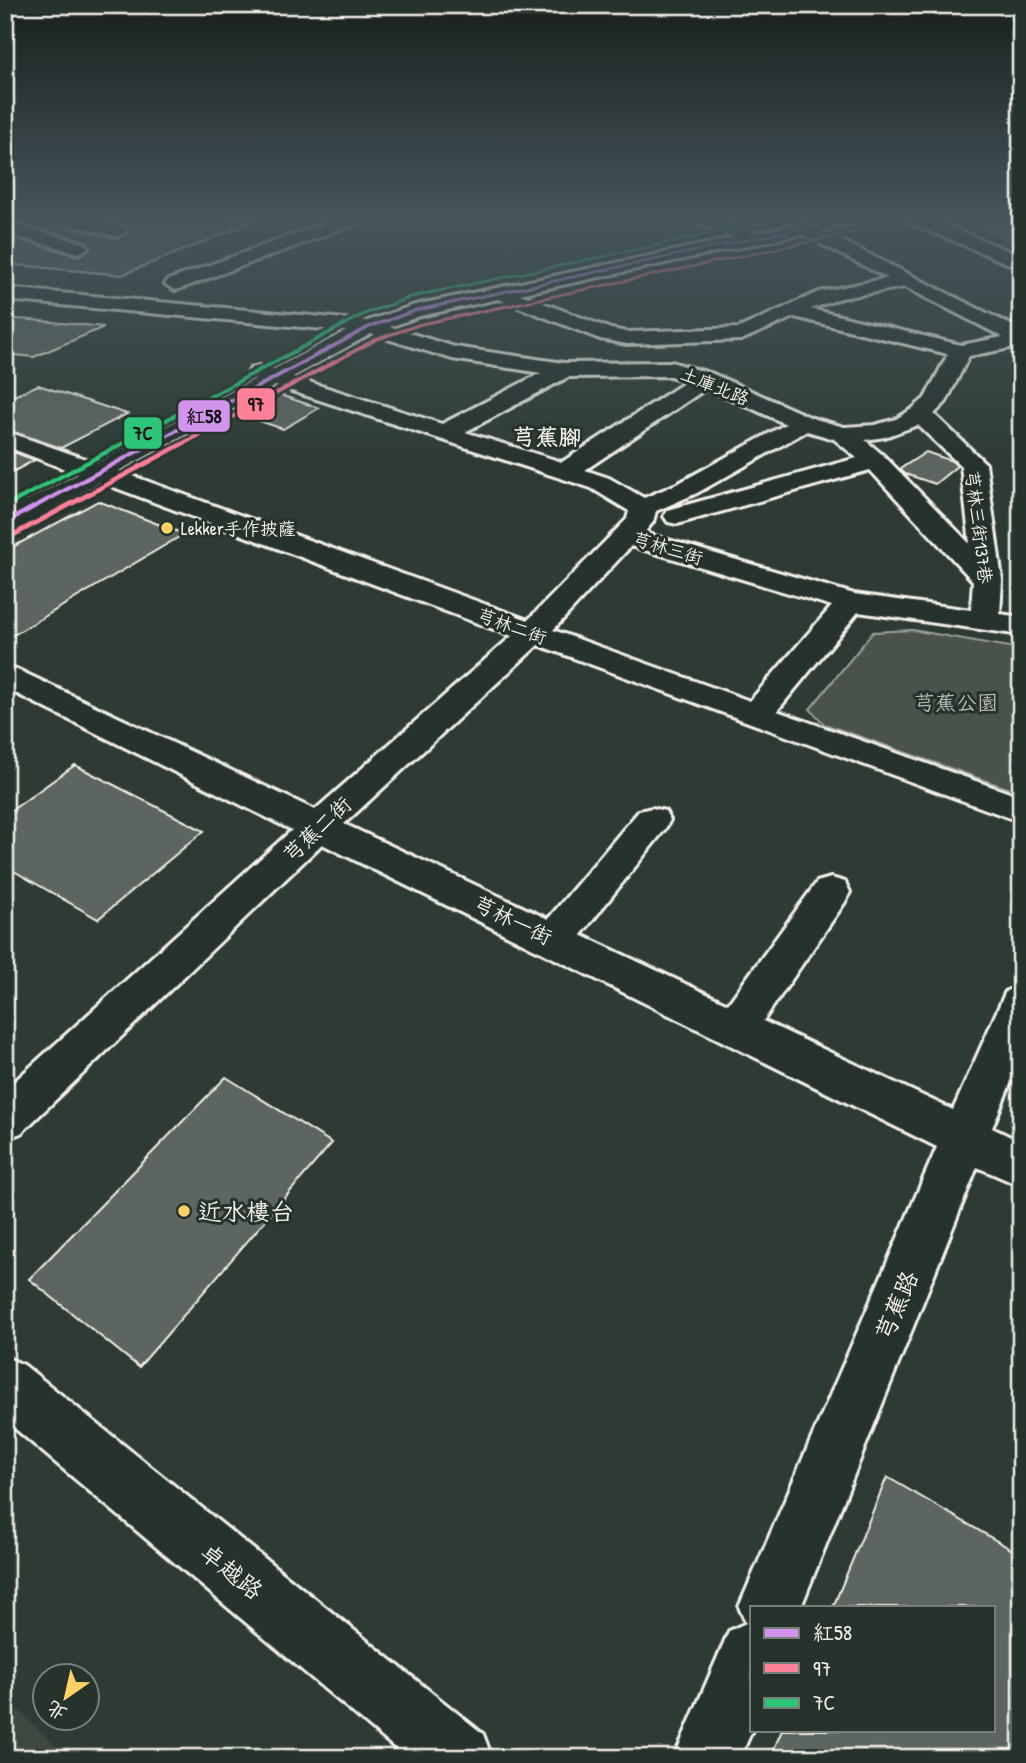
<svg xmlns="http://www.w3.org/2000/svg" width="1026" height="1763" font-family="'Patrick Hand','LXGW WenKai TC',sans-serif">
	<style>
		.built { fill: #3c4841 }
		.green { fill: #48524c; stroke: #9ea29a; stroke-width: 2 }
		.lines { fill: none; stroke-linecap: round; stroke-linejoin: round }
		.river { fill: #6f7770; fill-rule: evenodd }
		.building { fill: #5c655e; stroke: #f4f1e8; stroke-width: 2 }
		.minor-casing { stroke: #f4f1e8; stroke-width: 6 }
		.minor { fill: #26332d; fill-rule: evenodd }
		.bus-1-casing { stroke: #26332d; stroke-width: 6 }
		.bus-2-casing { stroke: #26332d; stroke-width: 6 }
		.bus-3-casing { stroke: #26332d; stroke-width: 6 }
		.bus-1 { fill: #d193ec; fill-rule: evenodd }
		.bus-2 { fill: #ff8098; fill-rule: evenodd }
		.bus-3 { fill: #2dc577; fill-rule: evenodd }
		.poi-dot { fill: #ffd166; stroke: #26332d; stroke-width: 2.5 }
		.labels { text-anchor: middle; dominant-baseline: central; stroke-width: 6; stroke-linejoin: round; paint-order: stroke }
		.far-street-label { font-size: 18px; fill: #f4f1e8; stroke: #26332d }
		.far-poi-label { font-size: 18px; fill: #f4f1e8; stroke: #26332d; text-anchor: start }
		.park-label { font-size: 21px; fill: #b8b9b1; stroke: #26332d }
		.street-label { font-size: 21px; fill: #f4f1e8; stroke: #26332d }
		.far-district-label { font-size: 23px; font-weight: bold; fill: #f4f1e8; stroke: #26332d }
		.near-poi-label { font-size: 24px; fill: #f4f1e8; stroke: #26332d; text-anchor: start }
		.near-street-label { font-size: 24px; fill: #f4f1e8; stroke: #26332d }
		.line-badge { stroke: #26332d; stroke-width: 2.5 }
		.pale-badge-label { font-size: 19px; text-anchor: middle; font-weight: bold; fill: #111 }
	</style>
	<rect width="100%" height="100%" fill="#2e3b34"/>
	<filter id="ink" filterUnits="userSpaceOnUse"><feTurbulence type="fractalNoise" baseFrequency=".0143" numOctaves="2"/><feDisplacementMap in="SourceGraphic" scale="14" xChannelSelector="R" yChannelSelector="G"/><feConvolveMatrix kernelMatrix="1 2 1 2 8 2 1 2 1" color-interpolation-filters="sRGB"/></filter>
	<g filter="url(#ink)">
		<path class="built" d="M 5,1697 L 68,1758 L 5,1758 Z"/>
		<path class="green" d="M 912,630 L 1021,649 L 1021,793 L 824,724 L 810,709 L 873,632 Z"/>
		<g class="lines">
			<path class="river" d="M 965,219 L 1003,219 L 1021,226 L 1021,245 L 969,225 Z"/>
		</g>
		<path class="building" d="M 5,219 L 57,219 L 62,226 L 117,239 L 130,232 L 126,225 L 99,219 L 258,220 L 122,275 L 5,264 L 5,236 L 78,256 L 91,249 L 86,241 Z
			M 5,318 L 31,320 L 104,327 L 34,357 L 5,354 Z
			M 38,385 L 127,414 L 61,448 L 5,429 L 5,400 Z
			M 280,395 L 319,408 L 283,429 L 242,415 Z
			M 5,449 L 35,460 L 5,476 Z
			M 926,452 L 952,461 L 957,466 L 935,484 L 905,474 L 900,469 Z
			M 98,501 L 184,534 L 5,640 L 5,551 Z
			M 75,765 L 204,831 L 98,919 L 5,866 L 5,815 Z
			M 226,1077 L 332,1143 L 139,1367 L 29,1279 Z
			M 887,1477 L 1021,1555 L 1021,1758 L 770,1758 L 782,1730 L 993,1730 L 993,1607 L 833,1607 Z"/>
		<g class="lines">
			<g class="minor-casing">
				<path id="minor" d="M 60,219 L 89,219 L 124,227 L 127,231 L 118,236 L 63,223 Z
					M 337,219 L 361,219 L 358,223 L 182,288 L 175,290 L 165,284 L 168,280 Z
					M 693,219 L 716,219 L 756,233 L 824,219 L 855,219 L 853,223 L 820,230 L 1021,330 L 1021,346 L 969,356 L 946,402 L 934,414 L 986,464 L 1002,580 L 1000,614 L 1021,617 L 1021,635 L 858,612 L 777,711 L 1021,797 L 1021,822 L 538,645 L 344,824 L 548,919 L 639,811 L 652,808 L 665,811 L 670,820 L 665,829 L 581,935 L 728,1004 L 817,882 L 831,878 L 845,882 L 850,892 L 845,902 L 763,1021 L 953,1110 L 1006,991 L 1021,986 L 1021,1057 L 992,1128 L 1021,1142 L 1021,1186 L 977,1167 L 801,1607 L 751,1607 L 752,1730 L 740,1758 L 674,1758 L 729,1631 L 746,1623 L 739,1607 L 937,1147 L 322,844 L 21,1133 L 5,1139 L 5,1090 L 292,830 L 5,688 L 5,666 L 16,669 L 315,810 L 512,636 L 100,482 L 15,529 L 5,531 L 5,512 L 78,474 L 5,446 L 5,431 L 97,463 L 255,379 L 248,373 L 251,368 L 259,366 L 272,370 L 346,331 L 5,300 L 5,288 L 367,321 L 415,305 L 735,238 L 695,223 ZM 801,234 L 888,278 L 819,292 L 739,328 L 627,332 L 611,329 L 520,294 ZM 905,287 L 1003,337 L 961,345 L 811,309 L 841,298 ZM 498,299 L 600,339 L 627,344 L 741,340 L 794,317 L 948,354 L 925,398 L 912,409 L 896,419 L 875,425 L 844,427 L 812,418 L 713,374 L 671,362 L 564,363 L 455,347 L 390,327 L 420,316 ZM 371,334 L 452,359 L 541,373 L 442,424 L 293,377 ZM 670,376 L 687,381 L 562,462 L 465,432 L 568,377 ZM 276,386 L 591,488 L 629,511 L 627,519 L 528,620 L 119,471 ZM 707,388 L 786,424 L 679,483 L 644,498 L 609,478 L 585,470 ZM 918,425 L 961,466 L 970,544 L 884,456 L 865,440 L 885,437 ZM 807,431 L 834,439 L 857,458 L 668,510 L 664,516 L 668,522 L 677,524 L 870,470 L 973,581 L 971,610 L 854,594 L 644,533 L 653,522 L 656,511 L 697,493 ZM 631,546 L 832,606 L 750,701 L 553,630 Z
					M 908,219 L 931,219 L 1021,256 L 1021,269 L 911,223 Z
					M 5,222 L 85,244 L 88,248 L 79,253 L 5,233 Z
					M 5,1357 L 24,1365 L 483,1734 L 492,1758 L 407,1758 L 5,1420 Z"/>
			</g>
			<use href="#minor" class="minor"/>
			<g class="bus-1-casing">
				<path id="bus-1" d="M 842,219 L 849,219 L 416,312 L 371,328 L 5,525 L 5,520 L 367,326 L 415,309 Z"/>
			</g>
			<g class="bus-2-casing">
				<path id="bus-2" d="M 850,232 L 852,234 L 420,326 L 377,341 L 15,537 L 8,535 L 373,339 L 419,323 Z"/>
			</g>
			<g class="bus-3-casing">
				<path id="bus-3" d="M 777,219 L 784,219 L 413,298 L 366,315 L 5,509 L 5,504 L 362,313 L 412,295 Z"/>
			</g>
			<use href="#bus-1" class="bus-1"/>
			<use href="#bus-2" class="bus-2"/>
			<use href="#bus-3" class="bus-3"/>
		</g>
	</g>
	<linearGradient id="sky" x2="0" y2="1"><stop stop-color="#19201d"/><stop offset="0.47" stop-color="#46555c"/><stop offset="1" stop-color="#46555c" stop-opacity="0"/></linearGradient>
	<rect width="1026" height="465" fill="url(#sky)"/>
	<g class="poi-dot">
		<circle cx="167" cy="528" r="7"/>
		<circle cx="184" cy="1211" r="7"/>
	</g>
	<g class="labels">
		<g class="far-street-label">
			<text transform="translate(715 386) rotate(22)">土庫北路</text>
			<text transform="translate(979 527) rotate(83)">芎林三街137巷</text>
			<text transform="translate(668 548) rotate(17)">芎林三街</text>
			<text transform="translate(512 626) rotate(20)">芎林二街</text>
		</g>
		<g class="far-poi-label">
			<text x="181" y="528">Lekker手作披薩</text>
		</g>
		<g class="park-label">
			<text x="956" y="702">芎蕉公園</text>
		</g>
		<g class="street-label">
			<text transform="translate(317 829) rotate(-43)">芎蕉二街</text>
			<text transform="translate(513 920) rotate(26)">芎林一街</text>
		</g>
		<g class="far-district-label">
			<text x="547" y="436">芎蕉腳</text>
		</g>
		<g class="near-poi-label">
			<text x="198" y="1211">近水樓台</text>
		</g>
		<g class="near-street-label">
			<text transform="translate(896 1305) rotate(-67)">芎蕉路</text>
			<text transform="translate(232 1571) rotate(39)">卓越路</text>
		</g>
	</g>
	<g class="line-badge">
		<rect x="236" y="387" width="40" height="34" rx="7" fill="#ff8098"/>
		<rect x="177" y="399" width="54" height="34" rx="7" fill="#d193ec"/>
		<rect x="123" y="416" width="40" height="34" rx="7" fill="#2dc577"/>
	</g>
	<g class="pale-badge-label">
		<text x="256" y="411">97</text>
		<text x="204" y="423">紅58</text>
		<text x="143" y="440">7C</text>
	</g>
	<rect width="1026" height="1763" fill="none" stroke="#26332d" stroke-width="28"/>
	<rect x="14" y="14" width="998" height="1735" fill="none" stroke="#f4f1e8" stroke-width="2.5" filter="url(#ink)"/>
	<rect x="750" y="1606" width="245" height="126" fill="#26332d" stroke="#787f78" stroke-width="2"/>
	<rect x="764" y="1628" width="35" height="10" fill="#d193ec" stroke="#787f78" stroke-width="2"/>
	<text x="813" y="1640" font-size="21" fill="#f4f1e8">紅58</text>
	<rect x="764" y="1663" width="35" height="10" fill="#ff8098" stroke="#787f78" stroke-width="2"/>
	<text x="813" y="1676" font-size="21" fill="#f4f1e8">97</text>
	<rect x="764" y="1698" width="35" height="10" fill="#2dc577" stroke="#787f78" stroke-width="2"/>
	<text x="813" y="1710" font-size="21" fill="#f4f1e8">7C</text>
	<g transform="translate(66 1697) rotate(214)"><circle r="33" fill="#26332d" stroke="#787f78" stroke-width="2"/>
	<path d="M0-5L12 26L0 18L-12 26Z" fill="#ffd166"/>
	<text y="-10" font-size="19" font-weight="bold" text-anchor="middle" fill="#f4f1e8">北</text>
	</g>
</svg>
